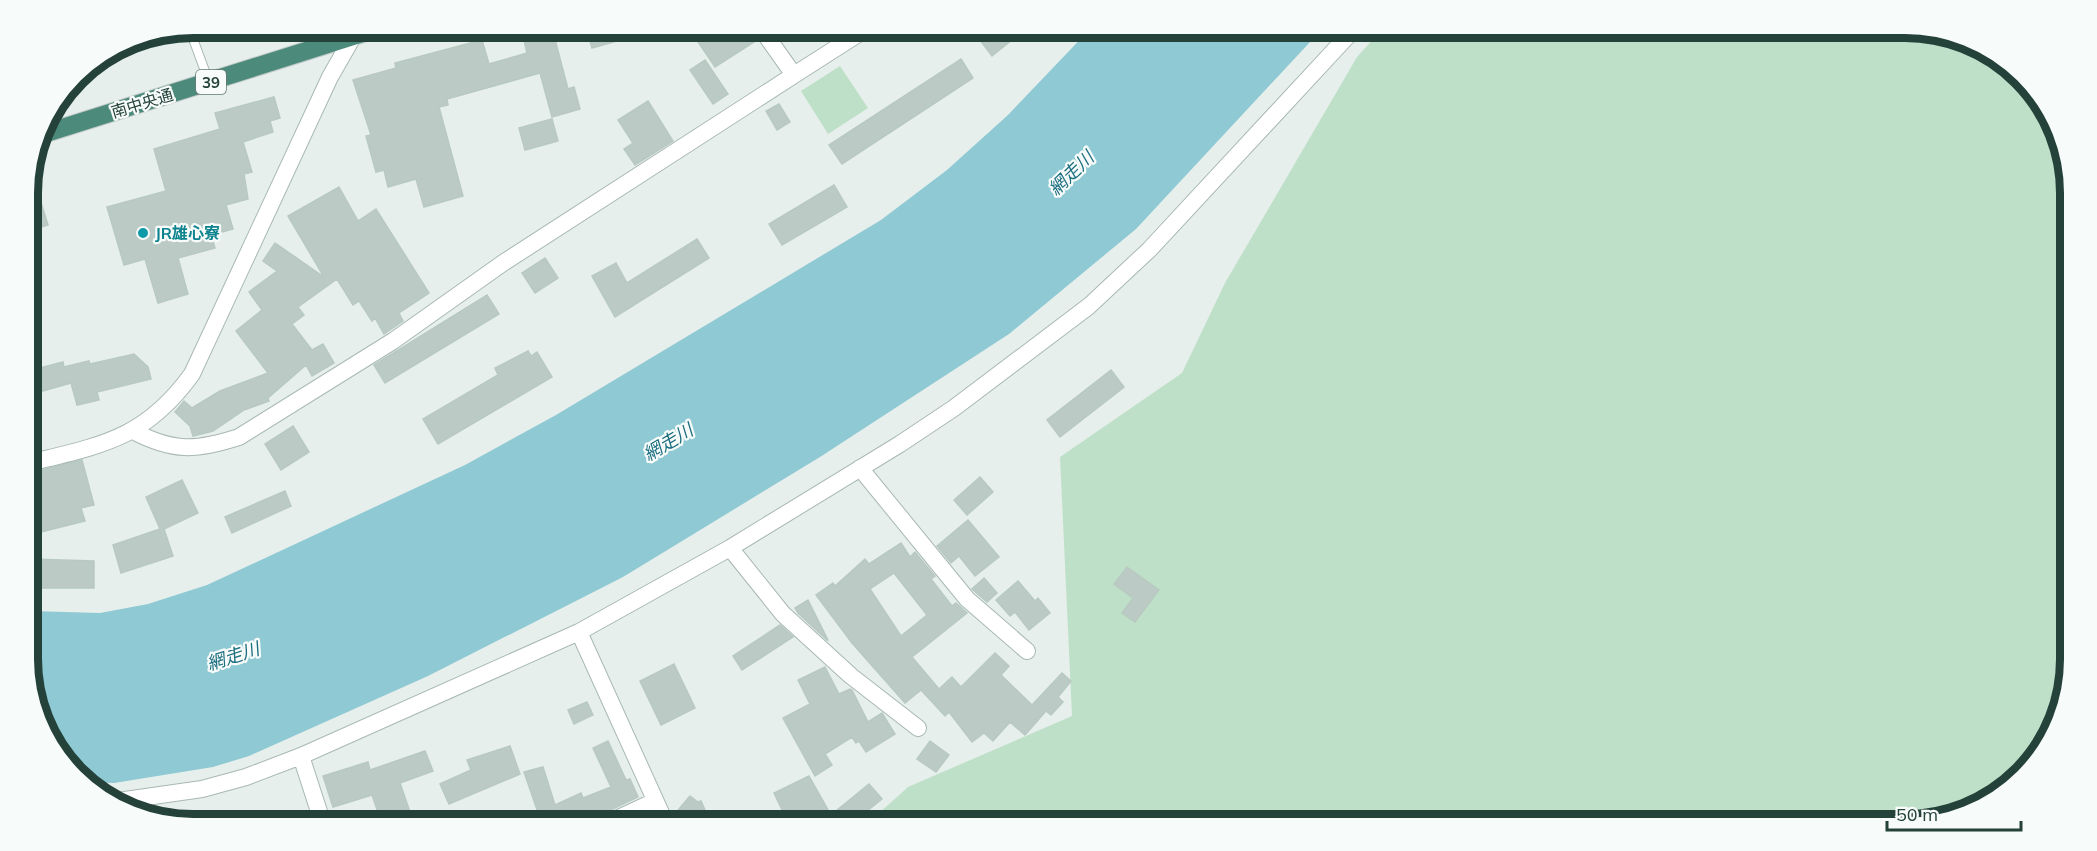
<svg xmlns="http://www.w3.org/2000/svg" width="2097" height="851" font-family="Mulish,'Noto Sans JP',sans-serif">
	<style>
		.green { fill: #bfe0c8 }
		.water { fill: #8ec9d4 }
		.building { fill: #bbcac4; stroke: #b8c9c2; stroke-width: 1.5; fill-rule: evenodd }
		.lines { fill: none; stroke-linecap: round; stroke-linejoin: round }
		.service-casing { stroke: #a8b8b2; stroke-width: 10 }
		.minor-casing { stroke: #a8b8b2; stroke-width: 18 }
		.trunk-casing { stroke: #c2cac8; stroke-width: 20 }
		.service { stroke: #fff; stroke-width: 8 }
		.minor { stroke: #fff; stroke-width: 16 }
		.trunk { stroke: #4c8a7c; stroke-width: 18 }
		.culture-dot { fill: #0f9aa8; stroke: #f7fbf9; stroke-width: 2 }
		.labels { text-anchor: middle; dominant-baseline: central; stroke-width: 4.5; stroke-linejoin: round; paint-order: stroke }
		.shield { fill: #f7fbf9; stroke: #637a73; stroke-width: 1.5 }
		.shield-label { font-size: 15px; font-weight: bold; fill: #24423a }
		.street-label { font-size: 16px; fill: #24423a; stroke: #f7fbf9 }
		.culture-label { font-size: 16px; font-weight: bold; fill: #0d838f; stroke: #f7fbf9; text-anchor: start }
		.water-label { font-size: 18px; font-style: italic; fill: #1c6f80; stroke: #f7fbf9 }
		.rim { fill: none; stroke: #24423a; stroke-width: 8 }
	</style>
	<rect width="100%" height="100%" fill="#e6efeb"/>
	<path class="green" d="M 1384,27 L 1904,27 L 1958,36 L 2029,84 L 2069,171 L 2070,658 L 2061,712 L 2005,790 L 1915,824 L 867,824 L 908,787 L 1072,716 L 1060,457 L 1182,373 L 1225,283 L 1357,57 Z
		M 840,66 L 868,108 L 828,134 L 801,91 Z"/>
	<path class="water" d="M 1092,27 L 1324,27 L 1136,229 L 1009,334 L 820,457 L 623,577 L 428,676 L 249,756 L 213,767 L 114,783 L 89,782 L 68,767 L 30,690 L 30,611 L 100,613 L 148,604 L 207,585 L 465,465 L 556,415 L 881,220 L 947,170 L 1008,115 Z"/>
	<path class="building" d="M 586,27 L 651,27 L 652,31 L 592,48 Z
		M 688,27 L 745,27 L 754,42 L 715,67 Z
		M 994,27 L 1028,27 L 992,56 L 979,39 Z
		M 553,32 L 568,89 L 574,87 L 580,109 L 552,117 L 540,73 L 447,99 L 448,105 L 439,107 L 463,196 L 424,207 L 416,179 L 388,187 L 384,170 L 376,172 L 366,136 L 371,135 L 353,80 L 396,68 L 395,63 L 482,40 L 489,64 L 527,53 L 524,40 Z
		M 961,59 L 973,78 L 842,164 L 829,145 Z
		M 705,60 L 728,94 L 713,104 L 690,70 Z
		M 274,97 L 280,118 L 270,121 L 273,132 L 243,142 L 252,172 L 244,174 L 248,199 L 226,205 L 233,229 L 211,235 L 215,248 L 178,258 L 188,294 L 158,303 L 145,259 L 124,265 L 107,207 L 166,191 L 154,149 L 220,129 L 215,113 Z
		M 648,101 L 673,141 L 635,165 L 624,149 L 633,143 L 618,120 Z
		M 779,104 L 790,122 L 777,130 L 766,111 Z
		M 552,119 L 558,141 L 525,150 L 519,128 Z
		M 31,170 L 48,225 L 28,231 L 27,182 Z
		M 834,185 L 847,207 L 782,245 L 769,224 Z
		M 339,187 L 358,221 L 376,209 L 429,293 L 399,313 L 403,321 L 384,334 L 375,318 L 372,321 L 359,301 L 353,305 L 337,279 L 298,307 L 304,315 L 292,324 L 312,350 L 323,344 L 334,363 L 312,376 L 306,365 L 268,398 L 269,401 L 244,410 L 213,431 L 193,436 L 190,426 L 175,412 L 184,401 L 192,408 L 220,391 L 268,373 L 236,331 L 262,310 L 249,292 L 277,271 L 263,261 L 275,243 L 324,277 L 288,216 Z
		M 697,239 L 709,258 L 615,317 L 592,276 L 616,263 L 627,283 Z
		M 545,258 L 558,278 L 535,293 L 522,273 Z
		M 487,295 L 499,314 L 385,383 L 374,365 Z
		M 528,351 L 531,356 L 537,352 L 552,377 L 438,444 L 423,419 L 498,375 L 495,368 Z
		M 134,354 L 148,367 L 151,379 L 97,392 L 99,400 L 77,405 L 71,383 L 32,394 L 28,371 L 63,362 L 64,367 L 89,361 L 90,364 Z
		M 1111,370 L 1124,387 L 1060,437 L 1047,420 Z
		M 293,426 L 309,452 L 281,470 L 265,444 Z
		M 82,460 L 94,505 L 81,508 L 85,521 L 29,535 L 29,473 Z
		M 980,477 L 993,492 L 967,515 L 954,500 Z
		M 182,480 L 198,513 L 164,529 L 173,556 L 121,573 L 113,545 L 160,529 L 146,497 Z
		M 285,491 L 291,506 L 232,533 L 225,517 Z
		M 968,520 L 999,557 L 975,576 L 959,556 L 951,563 L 937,546 Z
		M 901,543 L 910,557 L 915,552 L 935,576 L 931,579 L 952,606 L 956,603 L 967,613 L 912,657 L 939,689 L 952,677 L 961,687 L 995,653 L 1009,666 L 1001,675 L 1032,705 L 1062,673 L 1071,681 L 1058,697 L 1063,702 L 1051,715 L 1046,711 L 1025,735 L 1010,722 L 993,741 L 984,733 L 972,742 L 949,712 L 945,716 L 921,690 L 905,703 L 852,643 L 816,595 L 833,583 L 835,586 L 865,559 L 869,564 ZM 894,573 L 927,615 L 901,636 L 870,589 Z
		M 29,559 L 94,561 L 94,588 L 30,588 Z
		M 1127,567 L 1159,590 L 1135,622 L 1122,613 L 1133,598 L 1114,584 Z
		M 984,578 L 997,593 L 987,602 L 972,589 Z
		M 1018,581 L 1035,601 L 1038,598 L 1050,613 L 1029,630 L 1015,612 L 1010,616 L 996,600 Z
		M 808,600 L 828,640 L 827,640 L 798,613 L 795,608 Z
		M 780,625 L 793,637 L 742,670 L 733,656 Z
		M 674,664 L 695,708 L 661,725 L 640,681 Z
		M 825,667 L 839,694 L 850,689 L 852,690 L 868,722 L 882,713 L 895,734 L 866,752 L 859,741 L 856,743 L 852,737 L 825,754 L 832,765 L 815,776 L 783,718 L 810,704 L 798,680 Z
		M 587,702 L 593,715 L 574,724 L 568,710 Z
		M 608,741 L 626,780 L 630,779 L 638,797 L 602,814 L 596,824 L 542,824 L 524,772 L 543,767 L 555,805 L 581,793 L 583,798 L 611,787 L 593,748 Z
		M 930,741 L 949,755 L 936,772 L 917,759 Z
		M 510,746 L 520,774 L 449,804 L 440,784 L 471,770 L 467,760 Z
		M 425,751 L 433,771 L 400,783 L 410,812 L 381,821 L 372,795 L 333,807 L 323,776 L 368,762 L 370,770 Z
		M 809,776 L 831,815 L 869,784 L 882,799 L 851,824 L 789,824 L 774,793 Z
		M 690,796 L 698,802 L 701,801 L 711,824 L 676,824 L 674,815 Z"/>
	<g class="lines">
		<g class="service-casing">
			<path id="service" d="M 189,28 L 209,82"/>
		</g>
		<g class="minor-casing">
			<path id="minor" d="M 794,75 L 869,27
				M 133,431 C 173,452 196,451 239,437 L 393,341 L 503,263 L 794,75 L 760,27
				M 29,463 C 102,445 145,439 192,374 L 330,77 L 358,28
				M 860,468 L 967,599 L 1027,651
				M 730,548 L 783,614 L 851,676 L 918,728
				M 579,632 L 666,824
				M 301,756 L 323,824
				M 118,801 L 202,789 L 246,777 L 301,756 L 579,632 L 730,548 L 900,444 L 954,408 L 1089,306 L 1149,250 L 1356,27
				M 606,824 L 655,801"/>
		</g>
		<g class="trunk-casing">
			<path id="trunk" d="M 40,135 L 382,27"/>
		</g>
		<use href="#service" class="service"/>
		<use href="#minor" class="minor"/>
		<use href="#trunk" class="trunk"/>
	</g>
	<circle class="culture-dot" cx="143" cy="233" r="6"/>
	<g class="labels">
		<rect class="shield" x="196" y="70" width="30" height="24" rx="4.5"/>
		<g class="shield-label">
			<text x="211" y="82">39</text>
		</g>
		<g class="street-label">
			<text transform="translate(142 103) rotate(-17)">南中央通</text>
		</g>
		<g class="culture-label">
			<text x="155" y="233">JR雄心寮</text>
		</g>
		<g class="water-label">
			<text transform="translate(1071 173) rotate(-44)">網走川</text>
			<text transform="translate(668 442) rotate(-31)">網走川</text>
			<text transform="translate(233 656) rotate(-18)">網走川</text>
		</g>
	</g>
	<path d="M0 0H2097V851H0ZM193 38H1905A155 155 0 0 1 2060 193V659A155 155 0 0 1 1905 814H193A155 155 0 0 1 38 659V193A155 155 0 0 1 193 38Z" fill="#f7fbf9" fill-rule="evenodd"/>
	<path class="rim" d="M193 38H1905A155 155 0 0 1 2060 193V659A155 155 0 0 1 1905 814H193A155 155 0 0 1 38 659V193A155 155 0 0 1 193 38Z"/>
	<path d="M1887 821v9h134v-9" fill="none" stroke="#24423a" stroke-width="3"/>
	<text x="1896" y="821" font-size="18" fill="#24423a" stroke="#f7fbf9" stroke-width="4.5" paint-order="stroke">50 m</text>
</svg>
